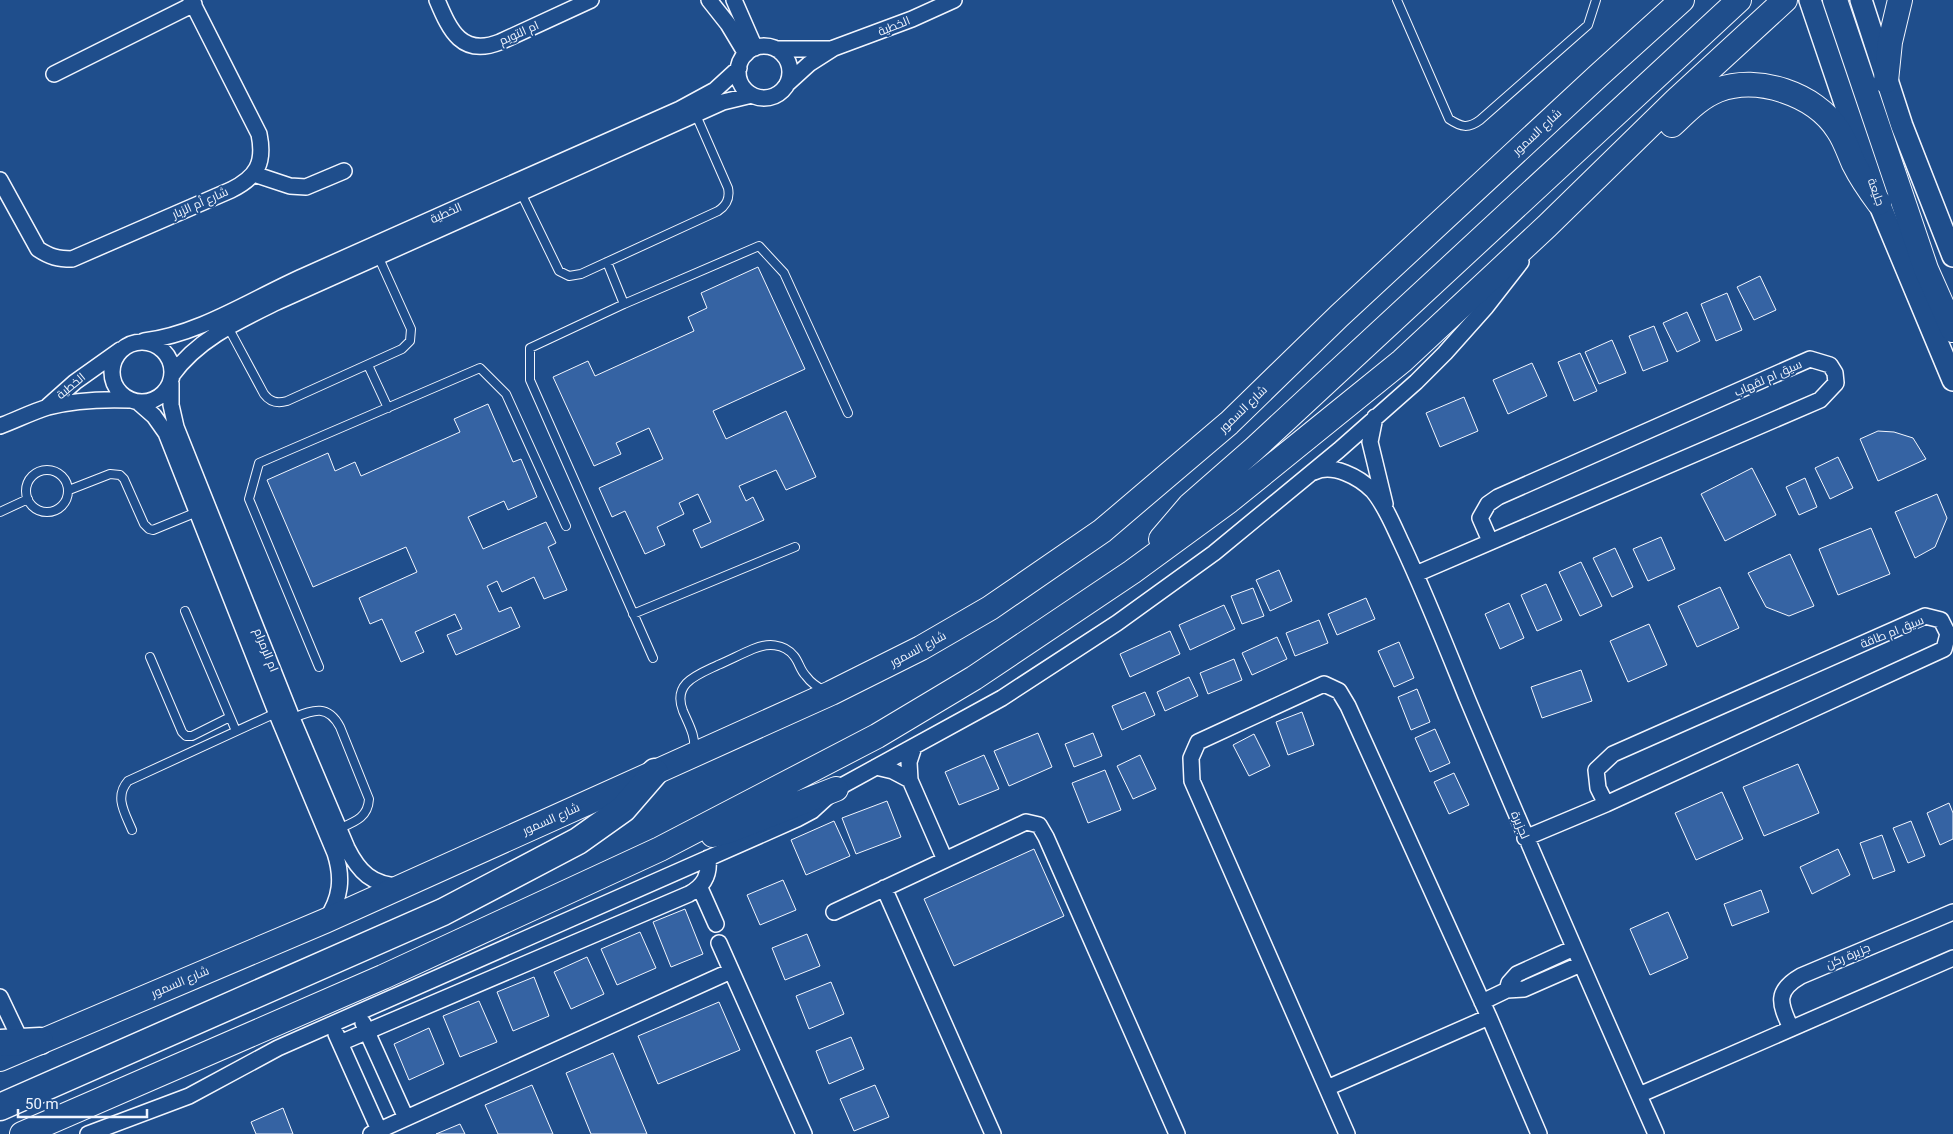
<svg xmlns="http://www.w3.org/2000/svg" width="1953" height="1134" font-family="Roboto,Cairo,sans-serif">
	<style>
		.building { fill: #3563a3; stroke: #f2f6ff }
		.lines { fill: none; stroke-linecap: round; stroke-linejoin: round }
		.service-casing { stroke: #f2f6ff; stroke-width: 10 }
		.minor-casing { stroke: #f2f6ff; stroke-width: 18 }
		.secondary-casing { stroke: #f2f6ff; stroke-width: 24 }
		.primary-casing { stroke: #f2f6ff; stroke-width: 26 }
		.trunk-casing { stroke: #f2f6ff; stroke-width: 29 }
		.service { stroke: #1f4e8c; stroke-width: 8 }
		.minor { stroke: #1f4e8c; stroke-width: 15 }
		.secondary { stroke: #1f4e8c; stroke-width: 21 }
		.primary { stroke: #1f4e8c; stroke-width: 24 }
		.trunk { stroke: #1f4e8c; stroke-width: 26 }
		.labels { text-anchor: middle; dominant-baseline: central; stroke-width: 4; stroke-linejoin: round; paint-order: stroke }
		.street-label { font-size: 12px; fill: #f2f6ff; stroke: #1f4e8c }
	</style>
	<rect width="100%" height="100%" fill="#1f4e8c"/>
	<path class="building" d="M 758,267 L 805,369 L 713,411 L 726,439 L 786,411 L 816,477 L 786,490 L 776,470 L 739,486 L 746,501 L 753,497 L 764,520 L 701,548 L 693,530 L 711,522 L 698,494 L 679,503 L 684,514 L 657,527 L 665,545 L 645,554 L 625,511 L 612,517 L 599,488 L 663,459 L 649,428 L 616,443 L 621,454 L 594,466 L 553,377 L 588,361 L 595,376 L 694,331 L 688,317 L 707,308 L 701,293 Z
		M 1760,276 L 1776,310 L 1754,320 L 1737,287 Z
		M 1727,293 L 1742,330 L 1716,341 L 1701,304 Z
		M 1687,312 L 1700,341 L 1677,352 L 1663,323 Z
		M 1654,326 L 1668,361 L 1643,371 L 1629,336 Z
		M 1612,340 L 1626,373 L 1599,384 L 1585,352 Z
		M 1580,353 L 1597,391 L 1574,401 L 1558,362 Z
		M 1532,363 L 1547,396 L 1508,414 L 1493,380 Z
		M 1464,397 L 1478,431 L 1440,447 L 1426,413 Z
		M 488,404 L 513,462 L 521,459 L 537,497 L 508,510 L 504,501 L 468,517 L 483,549 L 546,522 L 556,543 L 548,547 L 567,590 L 544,599 L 534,577 L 502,592 L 497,581 L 487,586 L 499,612 L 511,607 L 520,627 L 456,655 L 447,635 L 462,629 L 455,614 L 415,632 L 424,652 L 401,662 L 382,619 L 370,624 L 359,598 L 417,572 L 406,547 L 313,587 L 267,480 L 328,453 L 335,471 L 355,462 L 361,476 L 460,432 L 454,419 Z
		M 1878,431 L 1894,432 L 1913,438 L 1926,459 L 1878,481 L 1860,439 Z
		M 1838,457 L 1853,488 L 1830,499 L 1815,468 Z
		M 1752,468 L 1776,515 L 1725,541 L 1701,494 Z
		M 1805,478 L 1817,507 L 1799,515 L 1786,487 Z
		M 1937,494 L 1947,518 L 1935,547 L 1915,558 L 1895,512 Z
		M 1871,528 L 1890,574 L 1838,595 L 1819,549 Z
		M 1661,537 L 1675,569 L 1648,581 L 1633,549 Z
		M 1615,548 L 1633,587 L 1612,597 L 1593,558 Z
		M 1790,554 L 1814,606 L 1789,616 L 1766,607 L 1748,573 Z
		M 1581,562 L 1602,606 L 1580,616 L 1559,572 Z
		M 1279,570 L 1292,601 L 1270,611 L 1256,580 Z
		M 1546,584 L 1562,620 L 1537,631 L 1521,595 Z
		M 1720,587 L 1739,628 L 1697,647 L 1678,606 Z
		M 1253,588 L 1264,616 L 1242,624 L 1231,596 Z
		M 1366,598 L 1375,619 L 1337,635 L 1328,614 Z
		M 1509,603 L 1524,638 L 1500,649 L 1485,614 Z
		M 1224,605 L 1235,629 L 1190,650 L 1179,625 Z
		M 1319,620 L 1328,643 L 1295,656 L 1286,633 Z
		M 1649,624 L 1667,665 L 1628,682 L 1610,641 Z
		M 1170,631 L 1180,654 L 1130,677 L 1120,654 Z
		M 1277,637 L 1287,659 L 1252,675 L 1242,653 Z
		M 1399,642 L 1414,678 L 1394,687 L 1378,651 Z
		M 1234,659 L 1242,680 L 1208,694 L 1200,673 Z
		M 1581,670 L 1592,701 L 1542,718 L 1531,687 Z
		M 1189,677 L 1198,696 L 1165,711 L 1157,692 Z
		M 1417,689 L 1430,722 L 1411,730 L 1398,697 Z
		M 1145,692 L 1155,715 L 1122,730 L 1112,706 Z
		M 1302,712 L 1314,745 L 1288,755 L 1276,722 Z
		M 1435,729 L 1450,763 L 1430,772 L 1415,738 Z
		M 1038,733 L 1052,767 L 1009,786 L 994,751 Z
		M 1093,733 L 1102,756 L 1074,767 L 1065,744 Z
		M 1254,734 L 1270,766 L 1249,776 L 1233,745 Z
		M 984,755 L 999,789 L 959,805 L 945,772 Z
		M 1140,755 L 1156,789 L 1133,799 L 1117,766 Z
		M 1798,764 L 1819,813 L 1764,836 L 1743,787 Z
		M 1105,770 L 1121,810 L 1088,823 L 1072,783 Z
		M 1454,773 L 1469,805 L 1449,814 L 1434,782 Z
		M 1722,792 L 1743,839 L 1696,860 L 1675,813 Z
		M 887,801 L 901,837 L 856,854 L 842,818 Z
		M 1949,803 L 1953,813 L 1953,839 L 1940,845 L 1927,813 Z
		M 834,821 L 850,856 L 806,875 L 791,840 Z
		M 1911,821 L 1925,856 L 1908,863 L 1893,828 Z
		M 1882,835 L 1895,871 L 1873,879 L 1860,843 Z
		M 1034,849 L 1064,916 L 954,966 L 924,899 Z
		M 1838,849 L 1850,875 L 1812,894 L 1800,867 Z
		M 783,880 L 796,910 L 760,925 L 747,895 Z
		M 1761,890 L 1769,912 L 1732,926 L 1724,904 Z
		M 685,909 L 703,954 L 671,967 L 653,922 Z
		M 1668,912 L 1688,958 L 1650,975 L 1630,929 Z
		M 640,932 L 656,968 L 617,985 L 601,949 Z
		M 807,934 L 820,966 L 785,980 L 772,948 Z
		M 587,957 L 604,994 L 571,1009 L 554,972 Z
		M 534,977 L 549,1016 L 513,1031 L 497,992 Z
		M 831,982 L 844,1014 L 809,1029 L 796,996 Z
		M 479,1001 L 497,1042 L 460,1057 L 443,1016 Z
		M 719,1002 L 740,1050 L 658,1084 L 638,1036 Z
		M 429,1028 L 444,1064 L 409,1080 L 394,1044 Z
		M 851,1037 L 864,1069 L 829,1084 L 816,1051 Z
		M 613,1053 L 647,1134 L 591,1134 L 566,1073 Z
		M 532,1085 L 553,1134 L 498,1134 L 485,1105 Z
		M 875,1085 L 889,1117 L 854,1131 L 840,1099 Z
		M 283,1108 L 293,1134 L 256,1134 L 251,1122 Z
		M 460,1124 L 465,1134 L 436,1134 Z"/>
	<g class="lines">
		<g class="service-casing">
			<path id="service" d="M 1397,0 L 1449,119 C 1461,127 1468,129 1480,120 L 1588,25 L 1596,0
				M 521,193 L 559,271 L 569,276 L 581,274 L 718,211 C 727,205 730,198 728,188 L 696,115
				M 607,262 L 624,304
				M 228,327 L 264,394 C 270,402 277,404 287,401 L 402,349 L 410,341 L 411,329 L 378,256
				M 368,365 L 388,408
				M26 491a21 21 0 1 1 42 0a21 21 0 1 1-42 0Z
				M 69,490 L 110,474 L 120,475 L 124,479 L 144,524 L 149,529 L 153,530 L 197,512
				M 0,512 L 28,499
				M 185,611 L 236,731
				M 633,614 L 795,547
				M 150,657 L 182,732 L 186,736 L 192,736 L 230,717
				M 653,658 L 530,380 L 530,348 L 624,304 L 759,246 L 784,273 L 848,413
				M 319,667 L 249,499 L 259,463 L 480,368 L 506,394 L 566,526
				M 290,719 C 311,711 327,702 340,727 L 369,799 C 368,818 354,822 338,829
				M 694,752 C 696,736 689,725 683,711 C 672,683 697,675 718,665 C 730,660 741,654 753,649 C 767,643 784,643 794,656 C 799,662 800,670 806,676 C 811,683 817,687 825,691
				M 132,830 C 125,813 114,797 128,781 L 278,712"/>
		</g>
		<g class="minor-casing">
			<path id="minor" d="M 437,0 C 450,31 462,57 500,42 L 591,0
				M 709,0 L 728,24 L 746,54
				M 734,0 L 755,48
				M738 72a26 26 0 1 1 52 0a26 26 0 1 1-52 0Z
				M 776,49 L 830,49
				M 54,74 L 194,4
				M 787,84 L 809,64 L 834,48 L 912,19 L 954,0
				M 254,174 L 290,186 L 306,187 L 344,171
				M 0,180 L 38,249 C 50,257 58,259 72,259 L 231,190 C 257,177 265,163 259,134 L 191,0
				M 144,341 C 200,334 252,299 304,276 C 429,220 555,164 680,109 L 715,90 L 739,68
				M112 372a30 30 0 1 1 60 0a30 30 0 1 1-60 0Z
				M 172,375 C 198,339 238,321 277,302 L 723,102 L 752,95
				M 171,383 L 171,405 L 176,427 L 292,718 L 347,848 C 359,872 372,885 400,886
				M 138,402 L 154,416 L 166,433 L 276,712 L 335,853 C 343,878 341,898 326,920
				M 48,406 L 75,382 L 120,350
				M 1375,417 L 1370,442 L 1385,504
				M 0,426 C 16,420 32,412 48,407 C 75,400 103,399 130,400
				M 1314,472 C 1333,463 1359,477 1373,491 C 1385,505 1393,525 1401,542 C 1425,593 1446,646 1467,698 C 1528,844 1592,989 1656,1134
				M 1416,574 L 1820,400 L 1836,383 L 1835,373 L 1830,365 L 1810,359 L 1498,497 L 1488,504 L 1480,518 L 1490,541
				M 914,747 L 909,762 L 910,780 L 945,860
				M 876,767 L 893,771 L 910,780
				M 1525,838 L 1606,804 L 1944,649 L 1948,634 L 1941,620 L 1925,616 L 1613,754 L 1596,770 L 1598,788 L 1606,804
				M 700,888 L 716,924
				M 884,888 L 993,1134
				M 834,912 L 1026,822 L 1039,825 L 1046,837 L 1177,1134
				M 719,943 L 804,1134
				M 1507,990 L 1509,983 L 1517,974 L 1574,948
				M 0,997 L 21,1041
				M 1482,1002 L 1507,990 L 1524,989 L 1581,964
				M 363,1023 L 406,1118
				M 1791,1028 C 1779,1003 1775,991 1801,976 L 1953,912
				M 336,1034 L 379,1130
				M 340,1043 L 689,894 C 704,886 710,875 708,858
				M 1327,1088 L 1489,1017
				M 1639,1095 L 1953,958
				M 88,1134 L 189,1096 L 278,1048 L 797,819 L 812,811 L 836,789 L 1002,698 L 1117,623 L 1214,553 L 1339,450 L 1416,382 L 1445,353 L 1486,307 L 1521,262
				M 371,1134 L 731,971
				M 1347,1134 L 1192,781 L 1191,758 L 1198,742 L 1324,684 L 1339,691 L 1348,706 L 1489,1017 L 1539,1134"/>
		</g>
		<g class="secondary-casing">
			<path id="secondary" d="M 1810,0 L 1879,203 L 1953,380
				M 1861,0 L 1902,126 L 1953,256"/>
		</g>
		<g class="primary-casing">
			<path id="primary" d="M 1835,0 L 1926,269 L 1953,330
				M 1886,81 L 1890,42 L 1900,0
				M 1672,125 C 1686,112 1700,97 1718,90 C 1758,75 1815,94 1838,130 C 1845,140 1849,153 1854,164 C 1861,178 1870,191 1879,203
				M 1161,539 L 1190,505 L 1254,449 L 1739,0
				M 713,835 L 728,831 L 836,789
				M 0,1059 L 325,921 L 831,693 L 921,648 L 990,608 L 1102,531 L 1229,423 L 1339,316 L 1599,75 L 1682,0
				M 22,1134 L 383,977 L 660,849 L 877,736 L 974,678 L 1132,572 L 1229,501 L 1402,361 L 1547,226 L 1676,100 L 1785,0"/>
		</g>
		<g class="trunk-casing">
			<path id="trunk" d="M 0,1043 L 40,1041
				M 0,1107 L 443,912 L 578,841 L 623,809 L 655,772"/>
		</g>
		<use href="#service" class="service"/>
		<use href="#minor" class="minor"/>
		<use href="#secondary" class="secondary"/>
		<use href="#primary" class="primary"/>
		<use href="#trunk" class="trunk"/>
	</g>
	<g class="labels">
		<g class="street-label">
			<text transform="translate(894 26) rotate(-22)">الخطية</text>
			<text transform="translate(519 33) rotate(-24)">ام التويم</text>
			<text transform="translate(1537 132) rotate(-43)">شارع السمور</text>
			<text transform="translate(1876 192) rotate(70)">جليعة</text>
			<text transform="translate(200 203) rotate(-24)">شارع أم الزبار</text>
			<text transform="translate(446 213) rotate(-24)">الخطية</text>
			<text transform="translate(1768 378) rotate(-24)">سيق ام لقهاب</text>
			<text transform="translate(71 386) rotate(-40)">الخطية</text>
			<text transform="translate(1243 409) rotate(-44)">شارع السمور</text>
			<text transform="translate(1892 632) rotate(-22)">سيق ام طاقة</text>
			<text transform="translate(918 649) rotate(-28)">شارع السمور</text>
			<text transform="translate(266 650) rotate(68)">ام الرمرام</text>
			<text transform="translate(551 819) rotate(-24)">شارع السمور</text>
			<text transform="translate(1520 825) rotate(67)">لجزيرة</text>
			<text transform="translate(1848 956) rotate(-23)">جزيرة ركن</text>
			<text transform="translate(180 982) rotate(-23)">شارع السمور</text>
		</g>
	</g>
	<path d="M18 1109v8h129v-8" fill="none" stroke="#f2f6ff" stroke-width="2.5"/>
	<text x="25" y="1109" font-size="15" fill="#f2f6ff" stroke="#1f4e8c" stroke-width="4" paint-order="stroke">50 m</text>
</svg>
